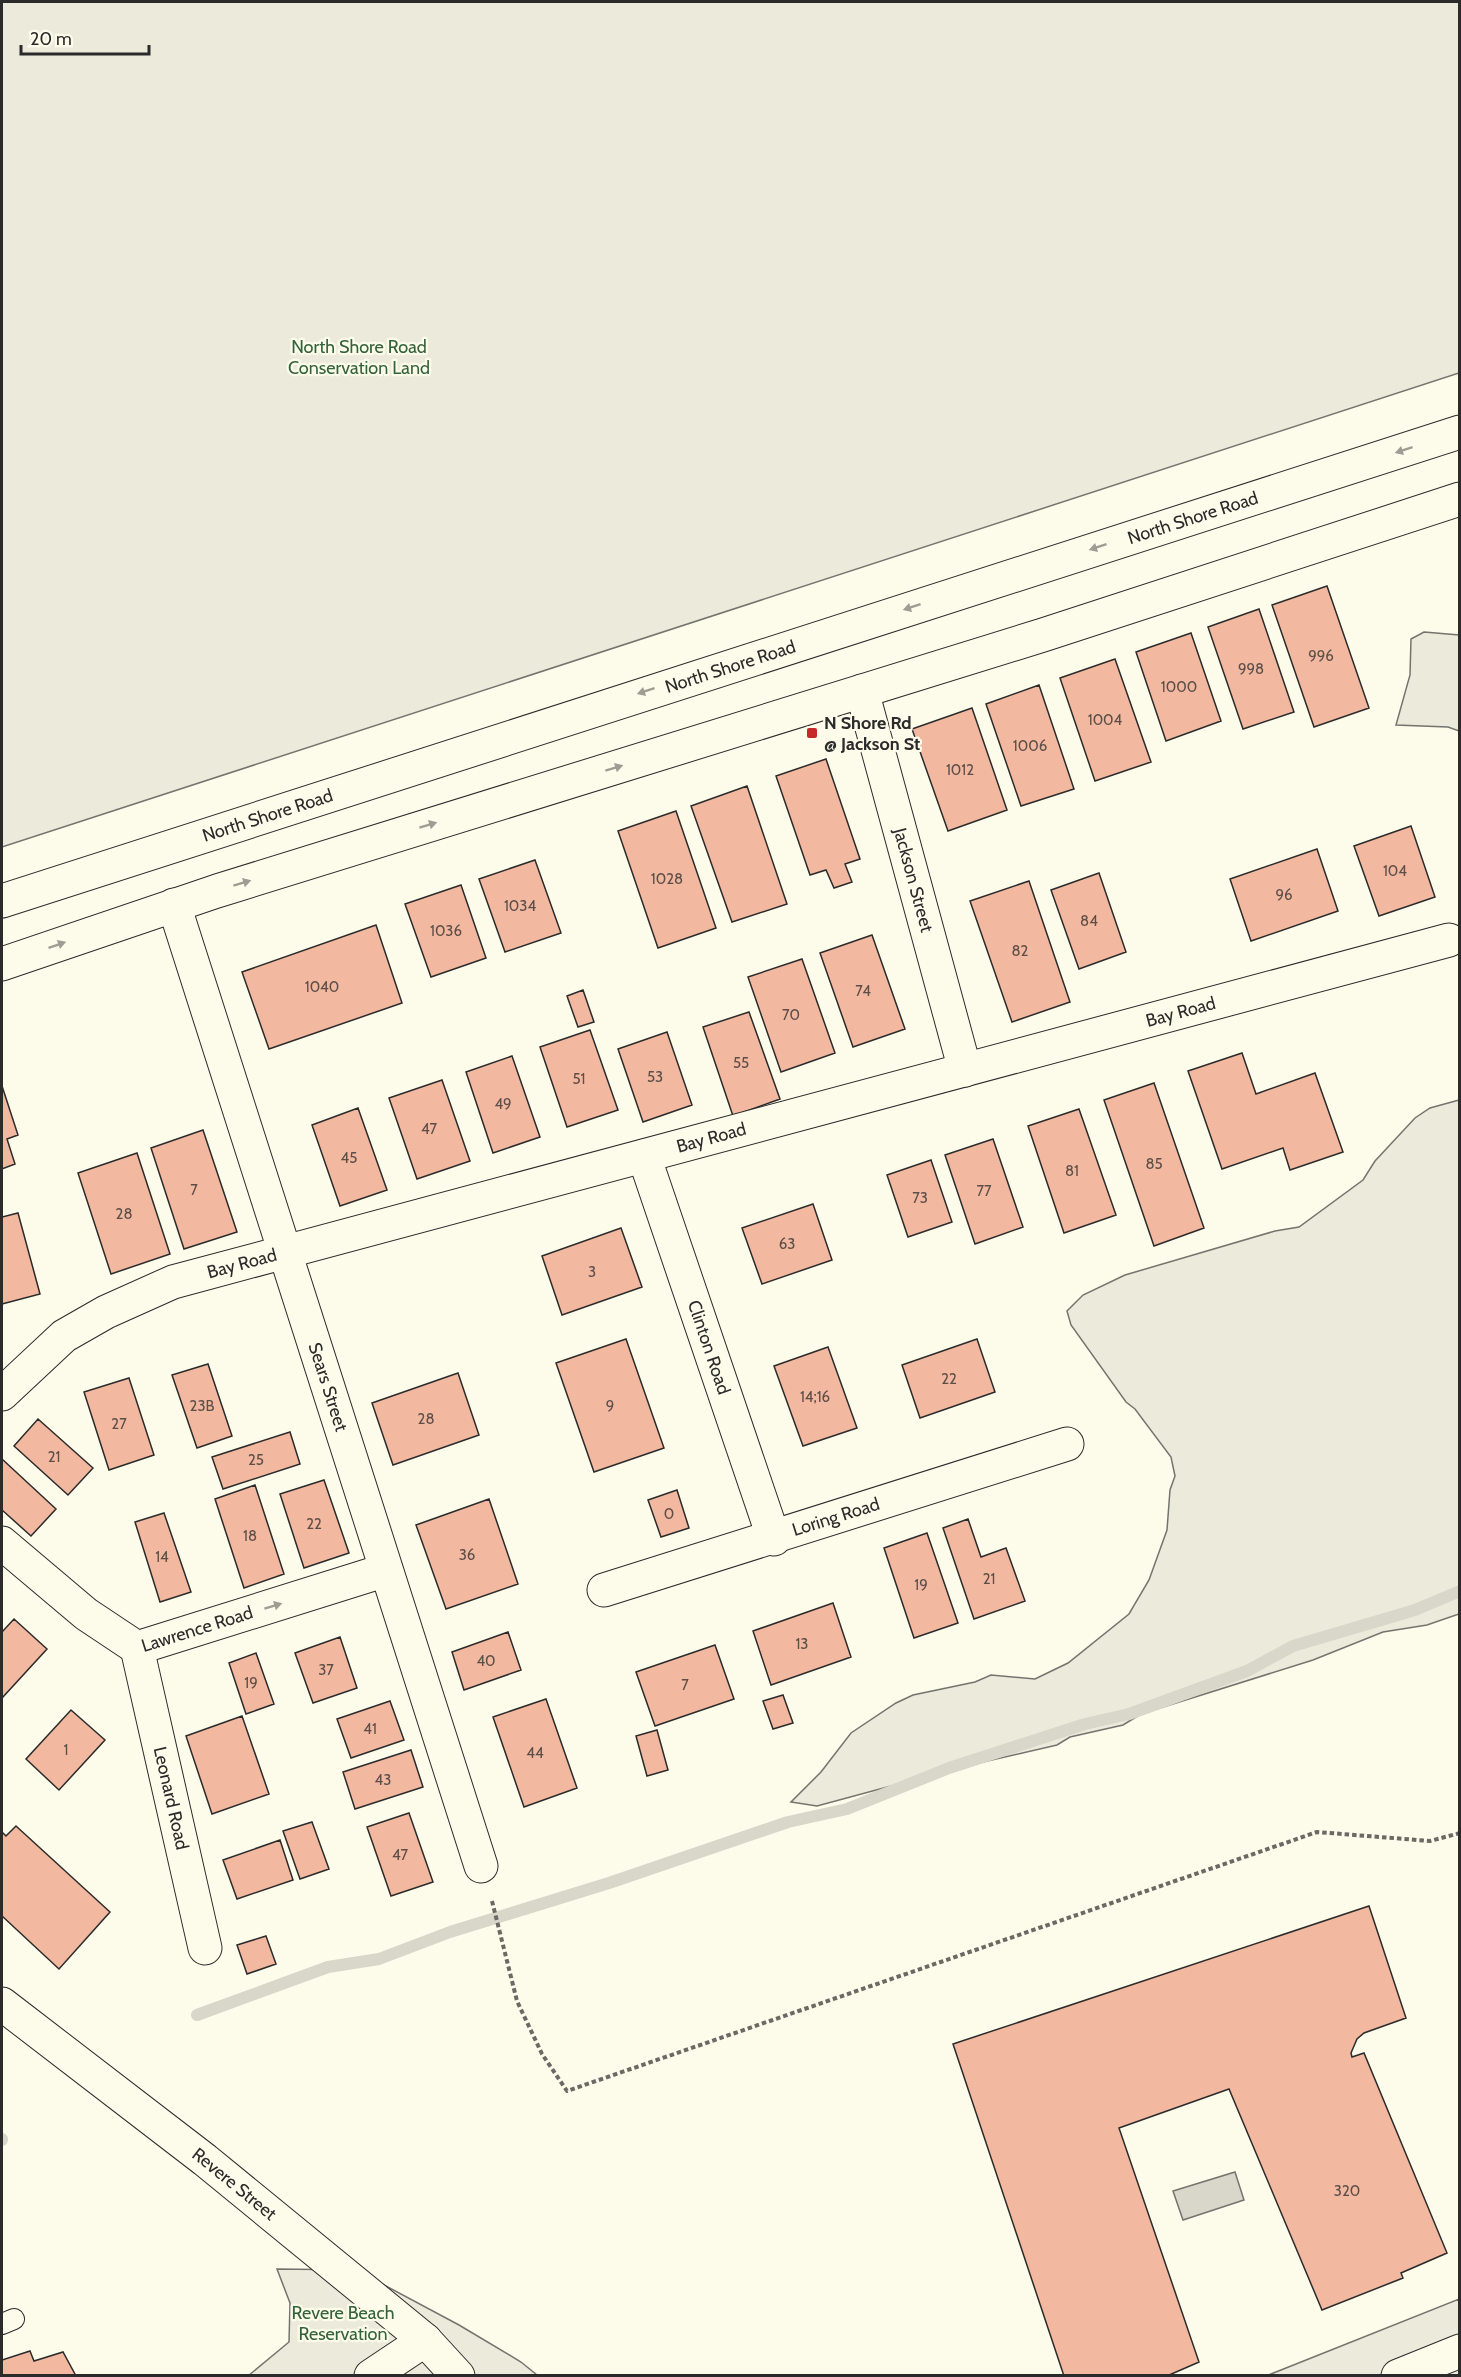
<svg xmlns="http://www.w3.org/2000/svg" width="1461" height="2377" font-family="Cabin,sans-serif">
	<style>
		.green { fill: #ecebdb; stroke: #74746e; stroke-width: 1.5 }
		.water { fill: #d8d7c9; stroke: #74746e; stroke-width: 1.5 }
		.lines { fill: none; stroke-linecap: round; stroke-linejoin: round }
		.stream { stroke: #d8d7c9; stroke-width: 12 }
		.building { fill: #f2b8a0; stroke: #2b2b2b; stroke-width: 1.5 }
		.service-casing { stroke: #2b2b2b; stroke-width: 22 }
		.minor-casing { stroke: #2b2b2b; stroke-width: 35 }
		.secondary-casing { stroke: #2b2b2b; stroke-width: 35 }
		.trunk-casing { stroke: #2b2b2b; stroke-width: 35 }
		.path { stroke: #6a6964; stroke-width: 4; stroke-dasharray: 4.5 3; stroke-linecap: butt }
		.service { stroke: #fdfbea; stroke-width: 20 }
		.minor { stroke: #fdfbea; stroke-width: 33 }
		.secondary { stroke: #fdfbea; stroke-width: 33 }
		.trunk { stroke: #fdfbea; stroke-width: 33 }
		.oneway { fill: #9e9d94 }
		.poi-dot { fill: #c62828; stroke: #fdfbea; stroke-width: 2 }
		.labels { text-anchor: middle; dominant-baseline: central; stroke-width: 4.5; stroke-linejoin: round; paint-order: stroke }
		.number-label { font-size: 15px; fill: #5d4e48 }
		.park-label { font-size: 18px; fill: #34623c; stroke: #fdfbea }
		.street-label { font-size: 18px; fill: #2b2b2b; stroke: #fdfbea }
		.poi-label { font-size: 18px; font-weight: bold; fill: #2b2b2b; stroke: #fdfbea; text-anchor: start }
	</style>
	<rect width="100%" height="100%" fill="#fdfbea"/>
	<path class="green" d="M 2,2 L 1459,2 L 1459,373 L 2,847 Z
		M 1424,632 L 1459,635 L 1459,731 L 1448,727 L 1396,725 L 1410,675 L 1411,639 Z
		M 1459,1100 L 1459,1614 L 1427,1625 L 1383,1632 L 1313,1660 L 1141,1714 L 1123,1725 L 1070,1737 L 1057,1745 L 970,1765 L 910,1784 L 891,1786 L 817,1806 L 791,1802 L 821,1772 L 851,1733 L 896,1703 L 913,1695 L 975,1682 L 991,1675 L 1035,1679 L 1068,1663 L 1129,1614 L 1149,1580 L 1167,1530 L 1170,1490 L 1175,1476 L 1171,1457 L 1135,1409 L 1126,1402 L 1071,1325 L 1067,1311 L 1083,1295 L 1125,1275 L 1275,1231 L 1299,1227 L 1363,1180 L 1375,1161 L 1415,1118 L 1430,1108 Z
		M 277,2269 L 356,2270 L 459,2325 L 521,2362 L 537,2375 L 248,2376 L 289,2342 L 290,2303 Z
		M 1459,2299 L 1459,2375 L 1266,2376 Z"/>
	<path class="water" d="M 1235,2172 L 1244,2200 L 1183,2220 L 1173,2191 Z"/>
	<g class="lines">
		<path class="stream" d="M 197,2015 L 328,1967 L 379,1959 L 450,1932 L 609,1883 L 788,1822 L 847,1809 L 949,1768 L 1085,1724 L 1129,1714 L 1247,1671 L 1293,1646 L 1415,1610 L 1460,1591
			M 2,2140 L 2,2139"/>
	</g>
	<path class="building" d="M 1327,586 L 1369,708 L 1314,727 L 1272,605 Z
		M 1259,609 L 1294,712 L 1243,729 L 1208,627 Z
		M 1191,633 L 1221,721 L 1166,741 L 1136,652 Z
		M 1115,659 L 1151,762 L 1095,781 L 1060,678 Z
		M 1039,685 L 1074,789 L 1021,806 L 986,704 Z
		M 972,708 L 1007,810 L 948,831 L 912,729 Z
		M 826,759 L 860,859 L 845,864 L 852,882 L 834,888 L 826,870 L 810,875 L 776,776 Z
		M 747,786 L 787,904 L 732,922 L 691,806 Z
		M 676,811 L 716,928 L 658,948 L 618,831 Z
		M 1411,826 L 1435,897 L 1379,916 L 1354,846 Z
		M 1317,849 L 1338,911 L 1251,941 L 1230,879 Z
		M 535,860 L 561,933 L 505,952 L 479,879 Z
		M 1099,873 L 1126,952 L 1079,969 L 1051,890 Z
		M 1029,881 L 1070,1002 L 1012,1022 L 970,901 Z
		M 461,885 L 486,958 L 431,977 L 405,904 Z
		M 376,925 L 402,1003 L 269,1049 L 242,972 Z
		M 872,935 L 905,1029 L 853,1047 L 820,953 Z
		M 802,959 L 835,1053 L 781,1072 L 748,977 Z
		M 583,990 L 594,1022 L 578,1027 L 567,996 Z
		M 749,1012 L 780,1099 L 733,1116 L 703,1027 Z
		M 590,1030 L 618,1110 L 567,1127 L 540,1047 Z
		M 667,1032 L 692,1105 L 643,1122 L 618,1049 Z
		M 1242,1053 L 1256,1094 L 1315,1073 L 1343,1152 L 1290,1170 L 1283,1148 L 1222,1169 L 1188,1071 Z
		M 512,1056 L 540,1137 L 493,1153 L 466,1072 Z
		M 442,1080 L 470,1161 L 417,1179 L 389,1098 Z
		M 1154,1083 L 1204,1228 L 1154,1246 L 1104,1100 Z
		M 2,1086 L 18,1135 L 7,1139 L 15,1164 L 2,1169 Z
		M 358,1108 L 387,1190 L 340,1206 L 312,1125 Z
		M 1079,1109 L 1116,1215 L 1064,1233 L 1028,1126 Z
		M 203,1130 L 237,1232 L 184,1249 L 151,1148 Z
		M 993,1139 L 1023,1227 L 975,1244 L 945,1155 Z
		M 137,1153 L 170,1254 L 111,1274 L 78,1173 Z
		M 931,1160 L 952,1222 L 908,1237 L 887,1175 Z
		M 813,1204 L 832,1260 L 762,1284 L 742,1228 Z
		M 18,1213 L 40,1294 L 2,1304 L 2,1217 Z
		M 621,1228 L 642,1287 L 562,1315 L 542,1256 Z
		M 626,1339 L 664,1448 L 594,1472 L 556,1363 Z
		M 977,1339 L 995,1392 L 920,1418 L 902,1365 Z
		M 828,1347 L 857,1428 L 803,1446 L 774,1366 Z
		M 208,1364 L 232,1436 L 197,1448 L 172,1375 Z
		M 458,1373 L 479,1435 L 393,1465 L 372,1403 Z
		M 129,1378 L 154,1455 L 109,1470 L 84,1392 Z
		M 38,1419 L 93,1468 L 68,1495 L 14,1446 Z
		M 290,1432 L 300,1464 L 223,1489 L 212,1457 Z
		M 2,1459 L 56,1509 L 31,1536 L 2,1510 Z
		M 324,1480 L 349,1553 L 304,1568 L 280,1494 Z
		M 255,1485 L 284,1574 L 244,1588 L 215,1499 Z
		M 677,1490 L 689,1528 L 661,1537 L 648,1500 Z
		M 489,1499 L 518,1584 L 446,1609 L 416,1525 Z
		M 164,1513 L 191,1592 L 160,1602 L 135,1522 Z
		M 968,1519 L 981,1557 L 1006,1548 L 1025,1601 L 974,1619 L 943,1528 Z
		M 927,1533 L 958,1623 L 914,1638 L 884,1548 Z
		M 833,1603 L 851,1657 L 771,1685 L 753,1631 Z
		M 14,1619 L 47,1649 L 2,1698 L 2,1632 Z
		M 508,1632 L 521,1670 L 464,1690 L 452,1652 Z
		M 340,1637 L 357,1688 L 313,1703 L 295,1653 Z
		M 715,1645 L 734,1699 L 655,1726 L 636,1672 Z
		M 256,1653 L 274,1704 L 246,1714 L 229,1663 Z
		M 783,1695 L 793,1723 L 773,1729 L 763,1701 Z
		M 546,1699 L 577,1788 L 524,1807 L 493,1717 Z
		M 390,1701 L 404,1740 L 351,1758 L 337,1719 Z
		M 71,1710 L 105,1740 L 59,1790 L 26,1759 Z
		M 242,1716 L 269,1794 L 212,1814 L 186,1736 Z
		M 657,1730 L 668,1770 L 647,1776 L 636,1736 Z
		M 411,1750 L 423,1787 L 355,1809 L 343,1772 Z
		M 409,1813 L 433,1882 L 391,1896 L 367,1827 Z
		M 312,1822 L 329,1869 L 300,1879 L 283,1831 Z
		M 16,1826 L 110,1912 L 59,1969 L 2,1916 L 2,1832 L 6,1836 Z
		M 280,1840 L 293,1880 L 237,1899 L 223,1860 Z
		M 1369,1906 L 1406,2018 L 1364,2033 L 1357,2039 L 1351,2053 L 1352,2057 L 1364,2053 L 1447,2253 L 1401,2273 L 1403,2278 L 1322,2310 L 1229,2089 L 1119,2128 L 1199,2362 L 1167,2376 L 1064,2376 L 953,2044 Z
		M 266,1936 L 276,1964 L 247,1974 L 237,1945 Z
		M 30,2351 L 34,2361 L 63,2352 L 76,2376 L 2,2376 L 2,2360 Z"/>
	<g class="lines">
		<g class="service-casing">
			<path id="service" d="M 2,2324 L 14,2319"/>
		</g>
		<g class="minor-casing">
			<g id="minor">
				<path id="s1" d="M 862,691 L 965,1070"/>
				<path id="s2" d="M 174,905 L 481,1866"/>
				<path id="s3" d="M 644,1156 L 774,1539"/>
				<path id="s4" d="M 2,1394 L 64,1336 L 106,1312 L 173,1282 L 1449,940"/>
				<path d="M 2,1543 L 86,1614 L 137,1648"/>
				<path id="s5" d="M 604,1590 L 1067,1444"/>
				<path id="s6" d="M 137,1648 L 205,1948"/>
				<path id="s7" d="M 137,1648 L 386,1570"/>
			</g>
		</g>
		<g class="secondary-casing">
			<g id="secondary">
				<path id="s8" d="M 2,2004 L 205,2160 L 425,2340 L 458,2376"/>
				<path d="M 371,2376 L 425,2340"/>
				<path d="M 1398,2376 L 1460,2351"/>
			</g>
		</g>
		<g class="trunk-casing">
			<g id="trunk">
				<path id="s9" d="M 2,901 L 1460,432"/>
				<path d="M 2,964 L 217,891 L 1043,635 L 1460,499"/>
			</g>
		</g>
		<path class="path" d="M 492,1901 L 517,2001 L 542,2054 L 567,2091 L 1317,1832 L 1430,1841 L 1460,1833"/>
		<use href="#service" class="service"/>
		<use href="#minor" class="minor"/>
		<use href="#secondary" class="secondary"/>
		<use href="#trunk" class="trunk"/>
	</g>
	<defs><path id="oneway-solid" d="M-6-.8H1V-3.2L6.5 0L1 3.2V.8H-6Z" transform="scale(1.5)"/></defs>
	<g class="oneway">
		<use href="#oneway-solid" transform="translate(1404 450) rotate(162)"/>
		<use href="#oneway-solid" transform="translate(1098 547) rotate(162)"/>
		<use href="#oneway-solid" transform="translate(912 607) rotate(162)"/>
		<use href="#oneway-solid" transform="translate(646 691) rotate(162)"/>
		<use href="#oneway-solid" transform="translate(614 768) rotate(-17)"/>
		<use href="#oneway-solid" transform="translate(428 825) rotate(-17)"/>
		<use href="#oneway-solid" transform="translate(242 883) rotate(-17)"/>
		<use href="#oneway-solid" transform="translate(57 945) rotate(-19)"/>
		<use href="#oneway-solid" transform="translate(273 1606) rotate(-17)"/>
	</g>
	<rect class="poi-dot" x="806" y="727" width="12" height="12" rx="3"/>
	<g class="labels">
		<g class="number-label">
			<text x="1321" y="656">996</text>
			<text x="1251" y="669">998</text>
			<text x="1179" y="687">1000</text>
			<text x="1105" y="720">1004</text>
			<text x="1030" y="746">1006</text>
			<text x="960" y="770">1012</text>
			<text x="1395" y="871">104</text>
			<text x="667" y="879">1028</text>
			<text x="1284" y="895">96</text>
			<text x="520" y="906">1034</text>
			<text x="1089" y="921">84</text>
			<text x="446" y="931">1036</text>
			<text x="1020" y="951">82</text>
			<text x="322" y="987">1040</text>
			<text x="863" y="991">74</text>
			<text x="791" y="1015">70</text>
			<text x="741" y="1063">55</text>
			<text x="655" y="1077">53</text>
			<text x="579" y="1079">51</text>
			<text x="503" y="1104">49</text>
			<text x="429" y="1129">47</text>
			<text x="349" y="1158">45</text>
			<text x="1154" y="1164">85</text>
			<text x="1072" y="1171">81</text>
			<text x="194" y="1190">7</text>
			<text x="984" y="1191">77</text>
			<text x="920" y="1198">73</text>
			<text x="124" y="1214">28</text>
			<text x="787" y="1244">63</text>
			<text x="592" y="1272">3</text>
			<text x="949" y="1379">22</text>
			<text x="815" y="1397">14;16</text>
			<text x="202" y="1406">23B</text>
			<text x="610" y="1406">9</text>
			<text x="426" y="1419">28</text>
			<text x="119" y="1424">27</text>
			<text x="54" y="1457">21</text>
			<text x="256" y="1460">25</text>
			<text x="669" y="1514">0</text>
			<text x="314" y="1524">22</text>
			<text x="250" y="1536">18</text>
			<text x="467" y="1555">36</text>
			<text x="162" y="1557">14</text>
			<text x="989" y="1579">21</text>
			<text x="921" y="1585">19</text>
			<text x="802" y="1644">13</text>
			<text x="486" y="1661">40</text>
			<text x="326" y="1670">37</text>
			<text x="251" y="1683">19</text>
			<text x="685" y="1685">7</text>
			<text x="370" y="1729">41</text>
			<text x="66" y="1750">1</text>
			<text x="535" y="1753">44</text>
			<text x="383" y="1780">43</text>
			<text x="400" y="1855">47</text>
			<text x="1347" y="2191">320</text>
		</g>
		<g class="park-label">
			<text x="359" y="347">North Shore Road<tspan x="359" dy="21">Conservation Land</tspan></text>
			<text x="343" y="2313">Revere Beach<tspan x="343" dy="21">Reservation</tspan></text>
		</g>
		<g class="street-label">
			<text stroke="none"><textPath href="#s9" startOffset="1251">North Shore Road</textPath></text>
			<text stroke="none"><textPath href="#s9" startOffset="765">North Shore Road</textPath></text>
			<text stroke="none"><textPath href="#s9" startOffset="279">North Shore Road</textPath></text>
			<text stroke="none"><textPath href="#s1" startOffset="196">Jackson Street</textPath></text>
			<text stroke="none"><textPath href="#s4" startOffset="1250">Bay Road</textPath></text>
			<text stroke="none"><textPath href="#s4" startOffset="764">Bay Road</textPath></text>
			<text stroke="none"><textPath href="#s4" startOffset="278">Bay Road</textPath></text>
			<text stroke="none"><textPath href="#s3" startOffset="202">Clinton Road</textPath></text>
			<text stroke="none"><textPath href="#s2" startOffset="506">Sears Street</textPath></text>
			<text stroke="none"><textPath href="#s5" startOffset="243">Loring Road</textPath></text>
			<text stroke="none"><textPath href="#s7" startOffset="63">Lawrence Road</textPath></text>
			<text stroke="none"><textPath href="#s6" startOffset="154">Leonard Road</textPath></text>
			<text stroke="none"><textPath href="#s8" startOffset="294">Revere Street</textPath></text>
		</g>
		<g class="poi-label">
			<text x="824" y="723">N Shore Rd<tspan x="824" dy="21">@ Jackson St</tspan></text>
		</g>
	</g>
	<rect width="1461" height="2377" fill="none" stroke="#2b2b2b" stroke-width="6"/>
	<path d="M21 45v9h128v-9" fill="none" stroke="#2b2b2b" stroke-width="3"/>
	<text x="30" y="45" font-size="18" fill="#2b2b2b" stroke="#fdfbea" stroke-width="4.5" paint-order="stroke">20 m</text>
</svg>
